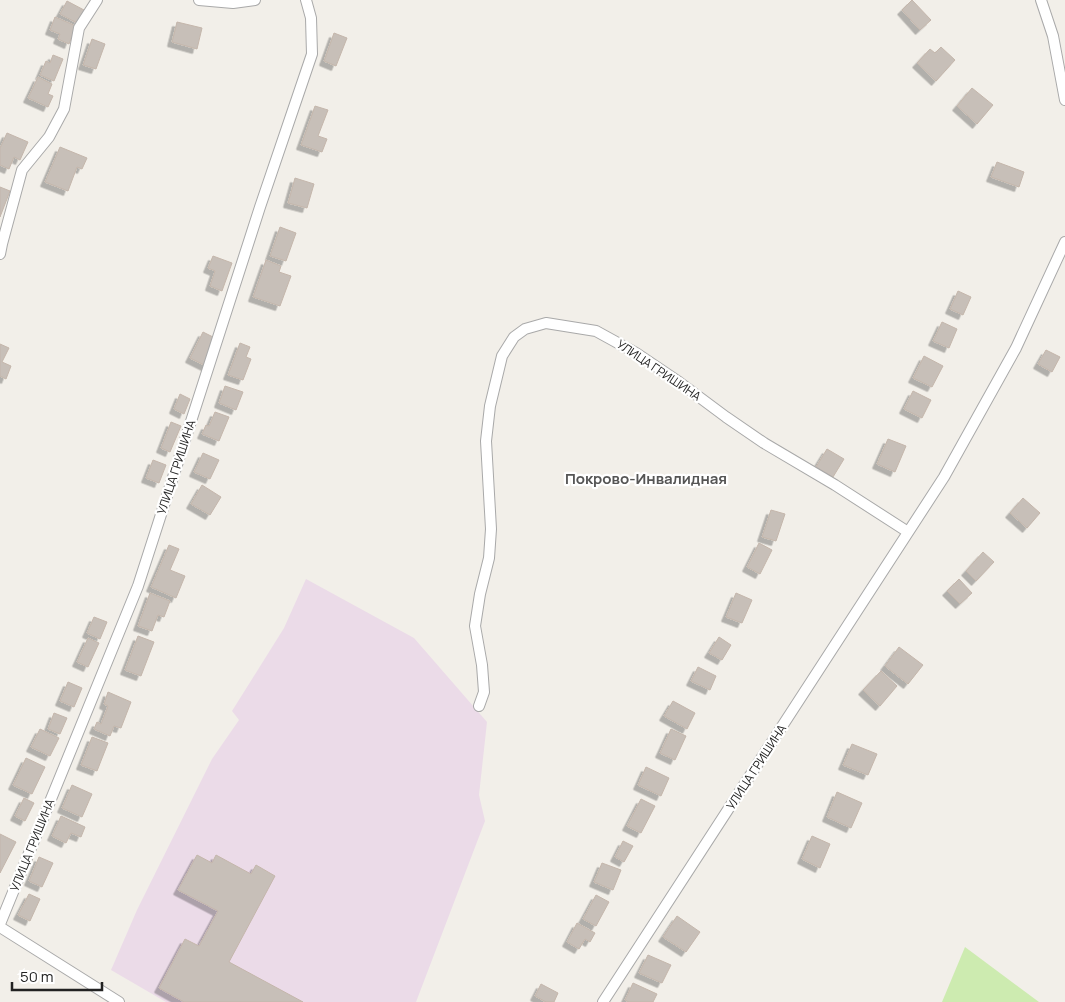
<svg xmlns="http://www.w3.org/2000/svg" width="1065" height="1002" font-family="Manrope,sans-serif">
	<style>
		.industrial { fill: #ebdbe8 }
		.grass { fill: #cdebb0 }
		.building { fill: #c7bfb8; stroke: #c4b6ab; filter: url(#shadow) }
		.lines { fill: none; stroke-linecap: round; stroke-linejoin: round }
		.minor-casing { stroke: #a9a9a9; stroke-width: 12 }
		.minor { stroke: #fff; stroke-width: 10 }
		.labels { text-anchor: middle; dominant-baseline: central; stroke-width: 4.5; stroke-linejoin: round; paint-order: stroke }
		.street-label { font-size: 12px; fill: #222; stroke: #fff }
		.quarter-label { font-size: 15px; font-weight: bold; fill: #555; stroke: #fff }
	</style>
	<defs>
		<filter id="shadow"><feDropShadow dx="-4.5" dy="4.5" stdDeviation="0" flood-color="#0004"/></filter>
	</defs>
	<rect width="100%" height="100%" fill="#f2efe9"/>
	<path class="industrial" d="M 306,579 L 414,638 L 487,722 L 479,795 L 485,821 L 416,1002 L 166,1002 L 111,970 L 137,910 L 212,759 L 239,720 L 232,711 L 284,628 Z"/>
	<path class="grass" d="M 965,947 L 1039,1002 L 942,1002 Z"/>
	<path class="building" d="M 912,0 L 931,20 L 920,30 L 902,10 Z
		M 67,1 L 84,10 L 77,23 L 60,14 Z
		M 55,17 L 76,26 L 69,44 L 58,39 L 60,34 L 50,30 Z
		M 177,22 L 202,28 L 197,49 L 172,42 Z
		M 334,33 L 347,38 L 336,66 L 324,61 Z
		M 92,39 L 105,44 L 96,69 L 83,65 Z
		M 941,47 L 955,60 L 936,81 L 917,63 L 930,49 L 935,53 Z
		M 53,55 L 63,59 L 54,81 L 40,75 L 46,61 L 50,63 Z
		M 38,77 L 52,84 L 48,94 L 53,96 L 48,107 L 28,98 Z
		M 972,88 L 993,105 L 977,124 L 957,106 Z
		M 315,106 L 328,110 L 318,136 L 327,139 L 322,152 L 301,145 Z
		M 7,133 L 28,142 L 20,160 L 14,157 L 9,169 L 0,165 L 0,148 Z
		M 60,147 L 87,158 L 82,169 L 77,167 L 68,191 L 45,182 Z
		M 997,162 L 1024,172 L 1019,187 L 991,177 Z
		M 295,178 L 314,184 L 307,208 L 288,203 Z
		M 0,187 L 10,191 L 0,217 Z
		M 280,227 L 296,233 L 286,261 L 270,256 Z
		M 213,256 L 232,263 L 222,291 L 210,286 L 215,271 L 208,268 Z
		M 266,260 L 281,266 L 279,272 L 291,276 L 280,306 L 253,297 Z
		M 958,291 L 971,297 L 963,315 L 950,309 Z
		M 942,322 L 957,329 L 949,348 L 933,341 Z
		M 203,332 L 219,340 L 206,366 L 190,358 Z
		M 240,343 L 250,347 L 246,357 L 251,359 L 243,380 L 228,375 Z
		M 0,344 L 9,348 L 2,362 L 11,366 L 6,379 L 0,376 Z
		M 1046,350 L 1060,357 L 1052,372 L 1038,364 Z
		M 924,356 L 943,366 L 932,387 L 913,378 Z
		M 225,386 L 243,392 L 236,410 L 219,403 Z
		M 913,391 L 931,400 L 922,418 L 904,409 Z
		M 180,394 L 190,399 L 184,414 L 174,409 Z
		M 215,412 L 229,417 L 219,441 L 202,434 L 206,425 L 209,426 Z
		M 171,422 L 181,426 L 170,452 L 161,448 Z
		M 888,439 L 906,446 L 895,472 L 877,464 Z
		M 827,449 L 844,459 L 833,477 L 816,467 Z
		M 203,453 L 219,460 L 210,479 L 194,472 Z
		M 153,460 L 166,465 L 159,483 L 146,478 Z
		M 202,485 L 221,497 L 210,515 L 191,504 Z
		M 1023,498 L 1040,513 L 1027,528 L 1010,513 Z
		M 771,510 L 785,514 L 776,541 L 762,537 Z
		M 759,543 L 772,550 L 760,574 L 747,567 Z
		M 169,545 L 179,549 L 170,570 L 185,576 L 176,598 L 151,587 Z
		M 983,552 L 994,562 L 976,581 L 966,571 Z
		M 959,579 L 972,593 L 960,604 L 947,591 Z
		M 150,593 L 170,601 L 164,617 L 158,615 L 152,631 L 138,626 Z
		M 736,593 L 752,600 L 742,623 L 726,617 Z
		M 94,617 L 107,622 L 100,639 L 87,633 Z
		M 138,636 L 154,642 L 141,676 L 125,670 Z
		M 719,637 L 731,645 L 722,660 L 709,653 Z
		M 88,638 L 99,643 L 88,667 L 77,662 Z
		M 899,647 L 923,665 L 908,684 L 885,666 Z
		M 698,667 L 716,676 L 710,690 L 691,681 Z
		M 881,671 L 897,686 L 880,706 L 863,690 Z
		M 68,682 L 82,688 L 74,707 L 60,701 Z
		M 108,692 L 131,702 L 121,728 L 114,726 L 110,736 L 94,729 L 97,722 L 101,724 L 108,706 L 104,704 Z
		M 673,701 L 695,713 L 687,729 L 664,716 Z
		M 54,713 L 67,718 L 60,734 L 48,729 Z
		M 40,729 L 59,738 L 50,756 L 31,747 Z
		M 671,729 L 686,736 L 675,760 L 660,753 Z
		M 92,737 L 108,743 L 97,771 L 81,765 Z
		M 852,744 L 877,754 L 868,775 L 843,765 Z
		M 26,758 L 45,767 L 32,794 L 13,785 Z
		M 646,767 L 669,778 L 661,796 L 638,785 Z
		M 72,785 L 92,794 L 82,817 L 62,808 Z
		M 837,792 L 862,803 L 851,828 L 827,817 Z
		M 24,798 L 34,803 L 25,821 L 15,816 Z
		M 641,799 L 655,806 L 641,833 L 627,826 Z
		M 61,816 L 85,827 L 81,837 L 71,833 L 66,843 L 52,836 Z
		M 0,834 L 16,842 L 0,873 Z
		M 812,836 L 830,844 L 820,868 L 802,859 Z
		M 623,841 L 633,846 L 624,862 L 615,857 Z
		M 197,855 L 212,863 L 216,855 L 251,874 L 256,865 L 275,876 L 229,962 L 303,1002 L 184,1002 L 159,988 L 185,939 L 199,946 L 218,911 L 178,890 Z
		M 39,857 L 53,863 L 42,887 L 29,881 Z
		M 602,863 L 621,870 L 613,890 L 594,882 Z
		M 29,894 L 40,899 L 30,921 L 18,915 Z
		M 596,895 L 609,902 L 596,926 L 583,919 Z
		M 677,916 L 700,932 L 686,952 L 663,937 Z
		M 577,923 L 595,933 L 590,942 L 585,939 L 579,949 L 567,942 Z
		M 648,955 L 671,965 L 662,983 L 639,973 Z
		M 633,983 L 657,994 L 653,1002 L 629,1002 L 625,1000 Z
		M 541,984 L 558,993 L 554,1002 L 546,1002 L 535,996 Z"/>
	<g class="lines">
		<g class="minor-casing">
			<path id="minor" d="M 199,0 L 233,3 L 255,0
				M 1041,0 L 1053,36 L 1065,100
				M 0,254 L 2,244 L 22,170 L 49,137 L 64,109 L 79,28 L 97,0
				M 479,706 L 484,692 L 482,665 L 475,626 L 480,594 L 489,558 L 491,529 L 486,441 L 490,406 L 502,356 L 514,337 L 525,329 L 546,323 L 596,331 L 636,353 L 679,382 L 726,417 L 764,443 L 835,485 L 908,532
				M 0,924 L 138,586 L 260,207 L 312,54 L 311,18 L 306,0
				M 0,927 L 119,1002
				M 603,1002 L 944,477 L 1016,348 L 1065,242"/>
		</g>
		<use href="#minor" class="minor"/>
	</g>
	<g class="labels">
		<g class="street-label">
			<text transform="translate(659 370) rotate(34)">УЛИЦА ГРИШИНА</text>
			<text transform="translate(176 467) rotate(-72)">УЛИЦА ГРИШИНА</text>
			<text transform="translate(756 767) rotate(-57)">УЛИЦА ГРИШИНА</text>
			<text transform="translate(32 845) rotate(-68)">УЛИЦА ГРИШИНА</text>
		</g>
		<g class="quarter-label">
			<text x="646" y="478">Покрово-Инвалидная</text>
		</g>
	</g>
	<path d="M12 982v8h90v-8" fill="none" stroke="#222222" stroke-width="2.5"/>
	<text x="20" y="982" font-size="15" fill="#222222" stroke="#ffffff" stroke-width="4" paint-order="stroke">50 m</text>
</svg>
